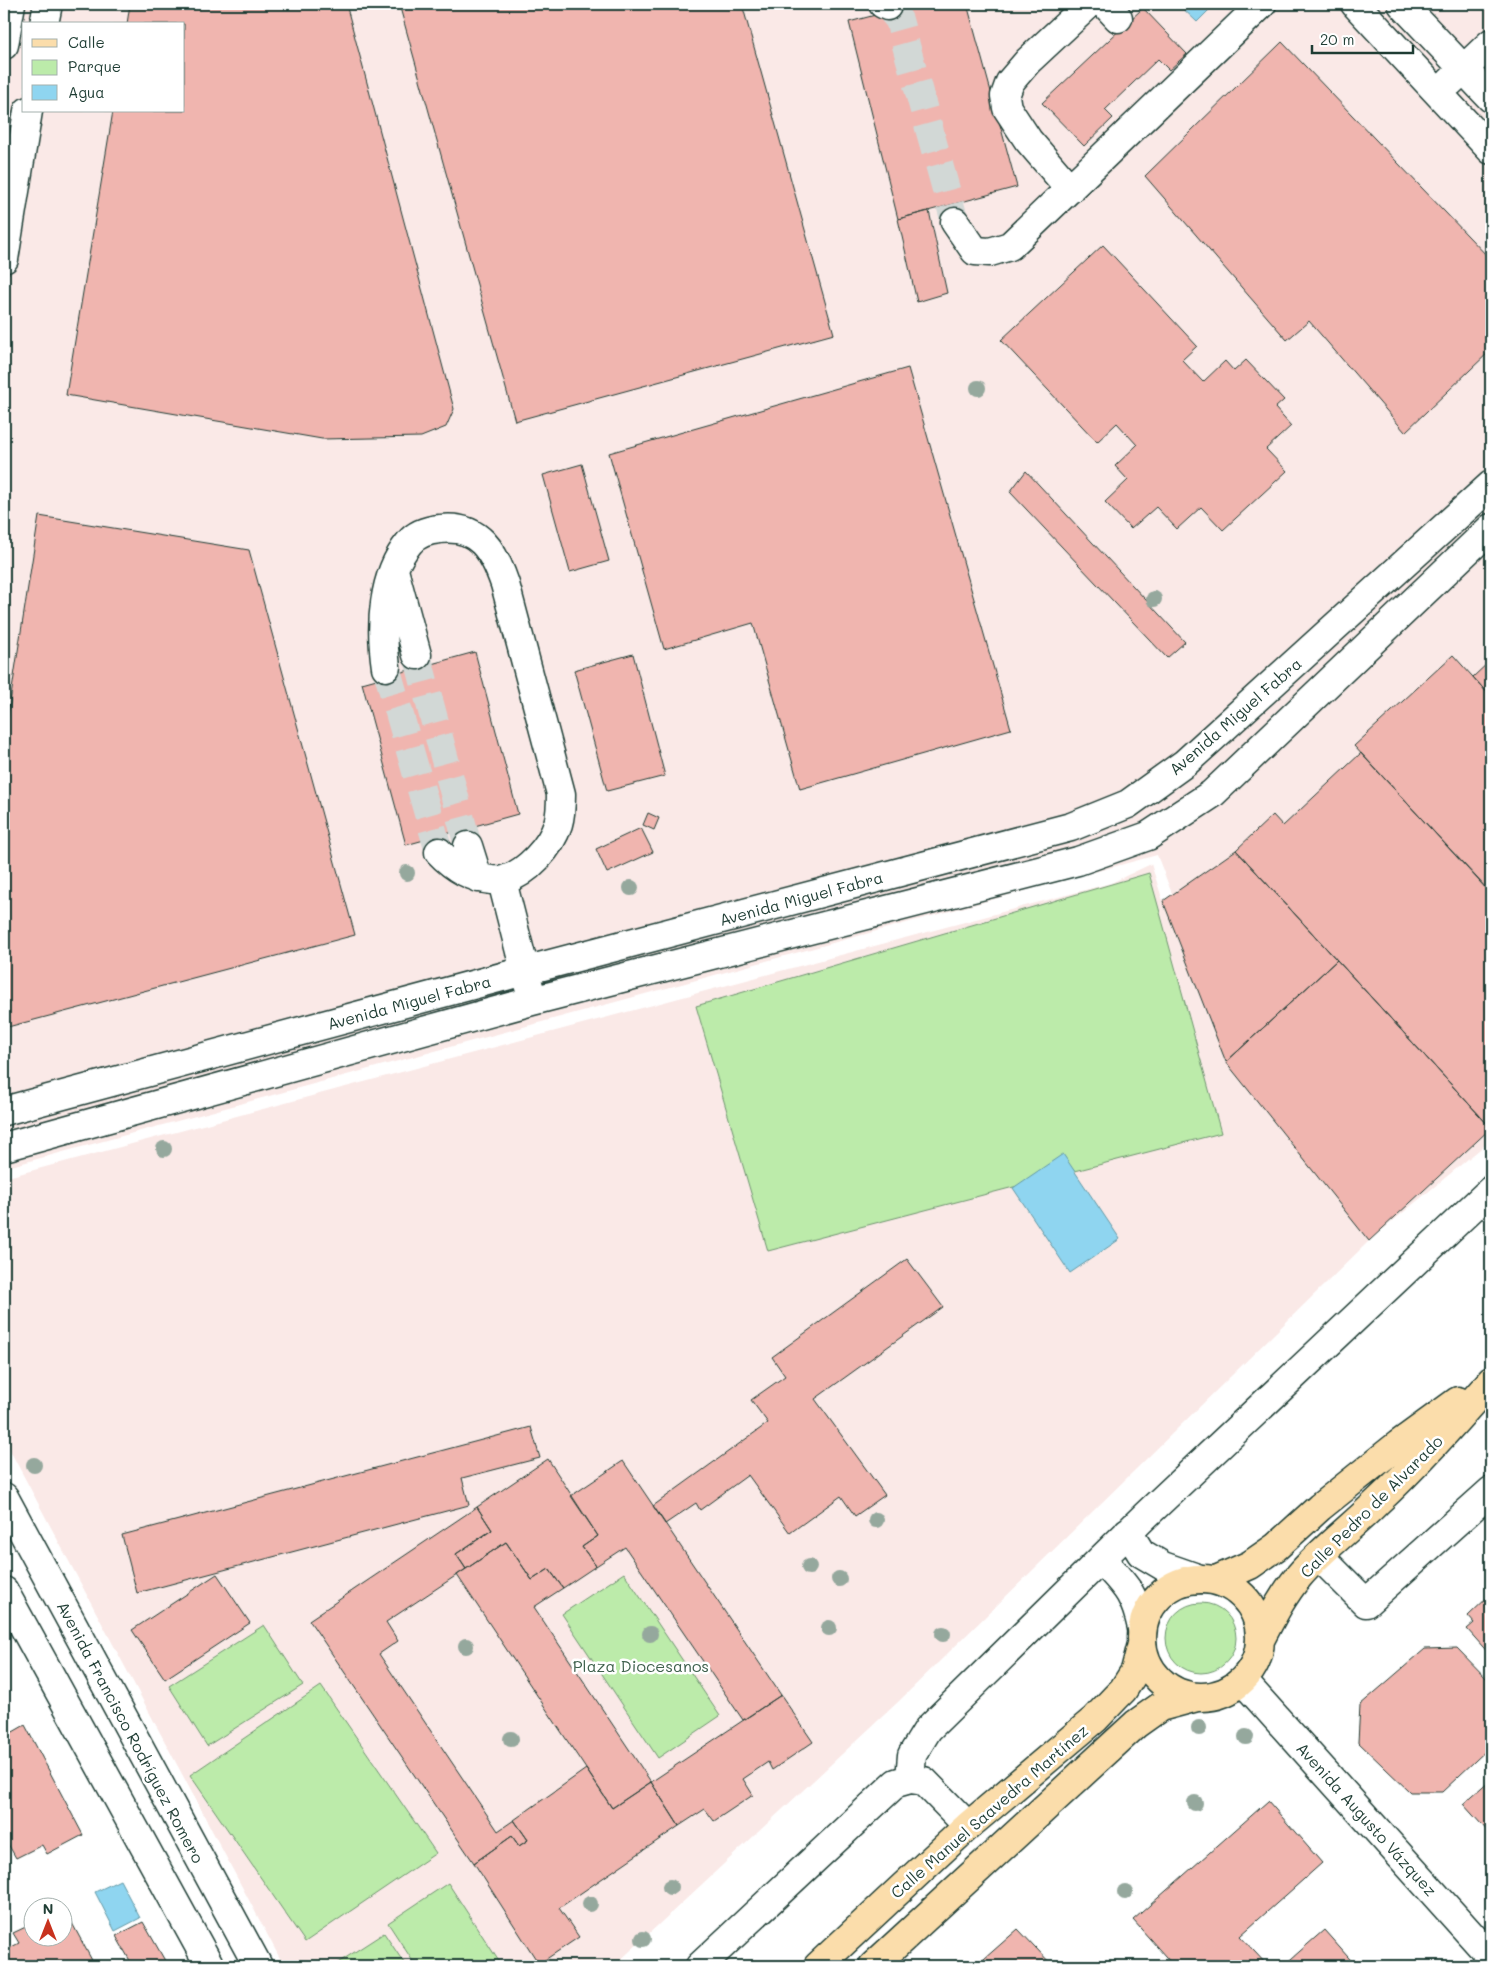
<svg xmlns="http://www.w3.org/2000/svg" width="1495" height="1970" font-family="Mali,sans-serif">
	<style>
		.built { fill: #fae9e7; fill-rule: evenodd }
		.green { fill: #bcebaa; stroke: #6e946f }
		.water { fill: #8fd5f0; stroke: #6298a5 }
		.building { fill: #f0b5af; stroke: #1f3d34 }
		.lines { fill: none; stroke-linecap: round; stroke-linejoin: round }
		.minor-tunnel { stroke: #d2d8d6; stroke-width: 28; stroke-dasharray: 28 14; stroke-linecap: butt }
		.minor-casing { stroke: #1f3d34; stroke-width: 31 }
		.major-casing { stroke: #1f3d34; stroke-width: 31 }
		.minor { stroke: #fff; stroke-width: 28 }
		.major { stroke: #fbddab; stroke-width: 28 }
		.tree { fill: #95a89d }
		.labels { text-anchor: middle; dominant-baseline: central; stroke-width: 5; stroke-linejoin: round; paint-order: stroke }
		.street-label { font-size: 16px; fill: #1f3d34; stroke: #fff }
		.park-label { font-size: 16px; fill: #3e604c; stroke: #fff }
	</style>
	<rect width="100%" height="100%" fill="#fff"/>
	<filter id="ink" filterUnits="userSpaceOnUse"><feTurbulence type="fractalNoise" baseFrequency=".02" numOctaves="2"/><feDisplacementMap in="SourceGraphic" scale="10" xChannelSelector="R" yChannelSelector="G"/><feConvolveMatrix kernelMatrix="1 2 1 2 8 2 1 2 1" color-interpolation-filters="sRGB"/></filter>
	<g filter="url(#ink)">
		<path class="built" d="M 4,4 L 1491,4 L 1491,1140 L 1382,1230 L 1233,1051 L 1157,855 L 4,1168 ZM 24,24 L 184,24 L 184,111 L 24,111 Z
			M 1151,864 L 1163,901 L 1369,1241 L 898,1702 L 614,1966 L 284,1966 L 4,1439 L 4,1178 L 1111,883 Z"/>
		<path class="green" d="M 1149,873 L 1221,1133 L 768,1251 L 696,1006 Z
			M 624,1573 L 720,1716 L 658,1758 L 562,1614 Z
			M1166 1638a35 35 0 1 1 70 0a35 35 0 1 1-70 0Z
			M 264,1625 L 303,1685 L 207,1746 L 169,1686 Z
			M 321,1686 L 436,1853 L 305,1942 L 190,1775 Z
			M 448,1883 L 502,1966 L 416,1966 L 388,1923 Z
			M 384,1933 L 406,1966 L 333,1966 Z"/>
		<path class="water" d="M 1178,4 L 1215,4 L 1197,22 Z
			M 1063,1154 L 1120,1239 L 1070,1273 L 1013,1188 Z
			M 120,1880 L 140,1918 L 115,1931 L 95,1892 Z"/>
		<path class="building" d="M 130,4 L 346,4 L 454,409 L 446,427 L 421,437 L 322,439 L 66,395 L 113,111 L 184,111 L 184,24 L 127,24 Z
			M 399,4 L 742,4 L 834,334 L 515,421 Z
			M 917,4 L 967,4 L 1017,187 L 898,219 L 849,22 Z
			M 1143,8 L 1187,54 L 1169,70 L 1158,59 L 1105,110 L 1113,118 L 1084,146 L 1042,103 Z
			M 1282,42 L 1491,260 L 1491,350 L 1405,432 L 1309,321 L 1287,340 L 1145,176 Z
			M 929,211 L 947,293 L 917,302 L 898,219 Z
			M 1103,245 L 1197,346 L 1182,360 L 1203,382 L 1225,361 L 1234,371 L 1246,360 L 1284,400 L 1275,408 L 1291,426 L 1266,449 L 1287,471 L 1223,530 L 1201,507 L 1177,529 L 1156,507 L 1131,529 L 1105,502 L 1128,480 L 1115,466 L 1137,445 L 1117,423 L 1097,442 L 1001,340 Z
			M 908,368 L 1011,729 L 800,789 L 753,623 L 664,649 L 609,453 Z
			M 582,464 L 609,561 L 570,572 L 543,475 Z
			M 1026,471 L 1185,642 L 1167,658 L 1010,492 Z
			M 39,516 L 249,550 L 355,935 L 4,1028 L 4,741 Z
			M 475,652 L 518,814 L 406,845 L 362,683 Z
			M 633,654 L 665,776 L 607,791 L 574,670 Z
			M 1453,655 L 1491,697 L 1491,889 L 1489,891 L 1354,746 Z
			M 1491,660 L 1491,697 L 1473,677 Z
			M 1361,753 L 1491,894 L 1491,1128 L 1236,850 L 1273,815 L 1283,826 Z
			M 648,813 L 659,818 L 654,830 L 643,825 Z
			M 641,828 L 653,852 L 607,873 L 596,849 Z
			M 1236,850 L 1337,960 L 1226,1062 L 1163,901 Z
			M 1337,960 L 1491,1128 L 1369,1241 L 1226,1062 Z
			M 907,1259 L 943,1307 L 815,1399 L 885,1495 L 855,1516 L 841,1496 L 790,1533 L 748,1475 L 700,1510 L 696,1503 L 665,1524 L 653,1506 L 768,1423 L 751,1400 L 785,1376 L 772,1357 Z
			M 531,1427 L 540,1458 L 462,1478 L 469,1505 L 137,1593 L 122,1535 Z
			M 548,1459 L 598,1536 L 582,1547 L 596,1566 L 563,1588 L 549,1569 L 532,1580 L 506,1542 L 466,1569 L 456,1554 L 492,1530 L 477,1507 Z
			M 623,1461 L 781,1695 L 743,1720 L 625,1547 L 596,1566 L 582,1547 L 598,1536 L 571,1496 Z
			M 477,1507 L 492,1530 L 456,1554 L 466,1569 L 386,1622 L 398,1641 L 379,1654 L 498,1831 L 514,1820 L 528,1840 L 519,1846 L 512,1836 L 474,1863 L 309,1620 Z
			M 506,1542 L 532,1580 L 549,1569 L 563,1588 L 534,1607 L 651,1782 L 612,1808 L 457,1575 Z
			M 217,1574 L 250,1623 L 165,1679 L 132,1630 Z
			M 1491,1594 L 1491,1656 L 1467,1629 L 1474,1623 L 1468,1616 Z
			M 1457,1648 L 1491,1683 L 1491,1746 L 1442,1792 L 1410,1792 L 1358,1742 L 1360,1705 L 1425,1649 Z
			M 781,1695 L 813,1742 L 772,1770 L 768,1762 L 743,1779 L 753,1795 L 714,1821 L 705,1809 L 679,1826 L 651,1782 Z
			M 25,1725 L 83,1835 L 47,1854 L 42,1845 L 16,1858 L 4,1837 L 4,1737 Z
			M 586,1769 L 612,1808 L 651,1782 L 679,1826 L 559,1908 L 579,1937 L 539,1964 L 474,1863 L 512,1836 L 519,1846 L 528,1840 L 514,1820 Z
			M 1491,1779 L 1491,1835 L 1463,1804 Z
			M 1268,1801 L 1322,1863 L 1240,1936 L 1268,1966 L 1174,1966 L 1133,1920 Z
			M 143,1922 L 168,1966 L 133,1966 L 116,1936 Z
			M 72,1923 L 95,1966 L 4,1966 L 9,1962 L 4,1951 L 19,1943 L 13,1933 L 32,1924 L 32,1938 L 62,1938 L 62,1928 Z
			M 1018,1929 L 1053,1966 L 976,1966 Z
			M 1324,1930 L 1356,1966 L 1283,1966 Z"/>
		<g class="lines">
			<path class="minor-tunnel" d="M 887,6 L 899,20 L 955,222
				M 417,655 L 468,846
				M 386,667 L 439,852"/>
			<g class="minor-casing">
				<path id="minor" d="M 883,4 L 887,6
					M 1105,4 L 1118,18
					M 1355,4 L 1491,150
					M 1402,4 L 1491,98
					M 44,24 L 48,4
					M 4,45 L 11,4
					M 1450,82 L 1491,43
					M 1070,189 L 1028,140 L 1007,108 L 1005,96 L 1010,82 L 1028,61 L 1089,4
					M 955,222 L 975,251 L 990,252 L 1010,246 L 1262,4
					M 4,259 L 28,111
					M 394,570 L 417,655
					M 386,667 C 380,626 382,576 409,543 C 416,534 429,530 440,529 C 479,524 494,552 505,584 L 561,794 C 561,804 561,814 558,824 C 551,847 527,873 504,880 C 500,881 496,880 492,880 C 471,878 454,868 439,852
					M 468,846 L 478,878
					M 502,881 L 529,987
					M 4,1111 L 524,971 L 1071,827 L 1128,804 L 1185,763 L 1491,485
					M 4,1147 L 532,1001 L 1078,861 L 1148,836 L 1212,794 L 1491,528
					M 4,1497 L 258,1966
					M 1128,1532 L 1141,1553 L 1163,1566 L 1200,1579
					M 1319,1556 L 1366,1603 L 1491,1491
					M 1101,1559 C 1125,1586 1134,1591 1142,1628
					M 4,1591 L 210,1966
					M 1243,1681 L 1491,1957
					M 910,1779 L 912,1755 L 928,1729 L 1146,1515 L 1491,1190
					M 700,1966 L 896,1783 L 910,1779 L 924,1781 L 968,1826"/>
			</g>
			<g class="major-casing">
				<path id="major" d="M1142 1638a59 59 0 1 1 118 0a59 59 0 1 1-118 0Z
					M 1216,1580 L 1250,1565 L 1276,1547 L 1320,1507 L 1399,1444 L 1458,1401
					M 1261,1638 C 1272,1617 1283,1595 1299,1576 C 1322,1549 1351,1528 1376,1503 C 1417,1465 1454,1423 1491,1381
					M 818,1966 L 968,1826 L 1095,1719 L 1116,1697 L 1123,1690 L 1135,1671 L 1142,1644
					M 873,1966 L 1136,1724 L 1160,1707 L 1197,1697"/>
			</g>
			<use href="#minor" class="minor"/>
			<use href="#major" class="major"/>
		</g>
		<g class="tree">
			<circle cx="978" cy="388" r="8"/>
			<circle cx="1154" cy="599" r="8"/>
			<circle cx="407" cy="873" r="8"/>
			<circle cx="631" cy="888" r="8"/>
			<circle cx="164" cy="1149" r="8"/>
			<circle cx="34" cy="1465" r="8"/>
			<circle cx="876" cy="1520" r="8"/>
			<circle cx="809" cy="1567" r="8"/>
			<circle cx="839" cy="1579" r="8"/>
			<circle cx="829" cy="1628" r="8"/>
			<circle cx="650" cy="1634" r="8"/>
			<circle cx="943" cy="1634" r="8"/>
			<circle cx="466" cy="1646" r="8"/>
			<circle cx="1199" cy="1728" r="8"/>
			<circle cx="1246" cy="1737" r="8"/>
			<circle cx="511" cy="1739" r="8"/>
			<circle cx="1195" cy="1803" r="8"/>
			<circle cx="670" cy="1887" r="8"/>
			<circle cx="1125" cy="1892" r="8"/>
			<circle cx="590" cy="1904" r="8"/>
			<circle cx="643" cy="1939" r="8"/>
		</g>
	</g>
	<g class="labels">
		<g class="street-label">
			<text transform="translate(1235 716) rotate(-41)">Avenida Miguel Fabra</text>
			<text transform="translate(801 898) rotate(-15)">Avenida Miguel Fabra</text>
			<text transform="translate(409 1002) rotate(-15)">Avenida Miguel Fabra</text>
			<text transform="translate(1371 1506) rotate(-45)">Calle Pedro de Alvarado</text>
			<text transform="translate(131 1732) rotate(62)">Avenida Francisco Rodríguez Romero</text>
			<text transform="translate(989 1811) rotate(-41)">Calle Manuel Saavedra Martínez</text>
			<text transform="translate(1367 1819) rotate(48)">Avenida Augusto Vázquez</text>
		</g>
		<g class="park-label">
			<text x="641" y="1665">Plaza Diocesanos</text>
		</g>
	</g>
	<rect width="1495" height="1970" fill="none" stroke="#fff" stroke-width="20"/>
	<rect x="10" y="10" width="1475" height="1950" fill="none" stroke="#1f3d34" stroke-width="2" filter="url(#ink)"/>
	<rect x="22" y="22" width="162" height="90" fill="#ffffff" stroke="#a5b1ae"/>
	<rect x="32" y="39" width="25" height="8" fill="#fbddab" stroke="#a5b1ae"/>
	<text x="68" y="48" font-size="15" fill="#1f3d34">Calle</text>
	<rect x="32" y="60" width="25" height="15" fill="#bcebaa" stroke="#a5b1ae"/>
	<text x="68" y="72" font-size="15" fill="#1f3d34">Parque</text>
	<rect x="32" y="85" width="25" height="15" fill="#8fd5f0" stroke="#a5b1ae"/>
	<text x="68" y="98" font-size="15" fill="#1f3d34">Agua</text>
	<g transform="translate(48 1922)"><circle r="24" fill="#ffffff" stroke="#a5b1ae"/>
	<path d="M0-4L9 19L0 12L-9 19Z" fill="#c8321e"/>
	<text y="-8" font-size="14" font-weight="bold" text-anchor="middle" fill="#1f3d34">N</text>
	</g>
	<path d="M1312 45v8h101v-8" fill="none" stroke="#1f3d34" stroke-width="2.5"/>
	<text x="1320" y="45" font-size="15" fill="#1f3d34" stroke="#ffffff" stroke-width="4" paint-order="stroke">20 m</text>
</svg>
